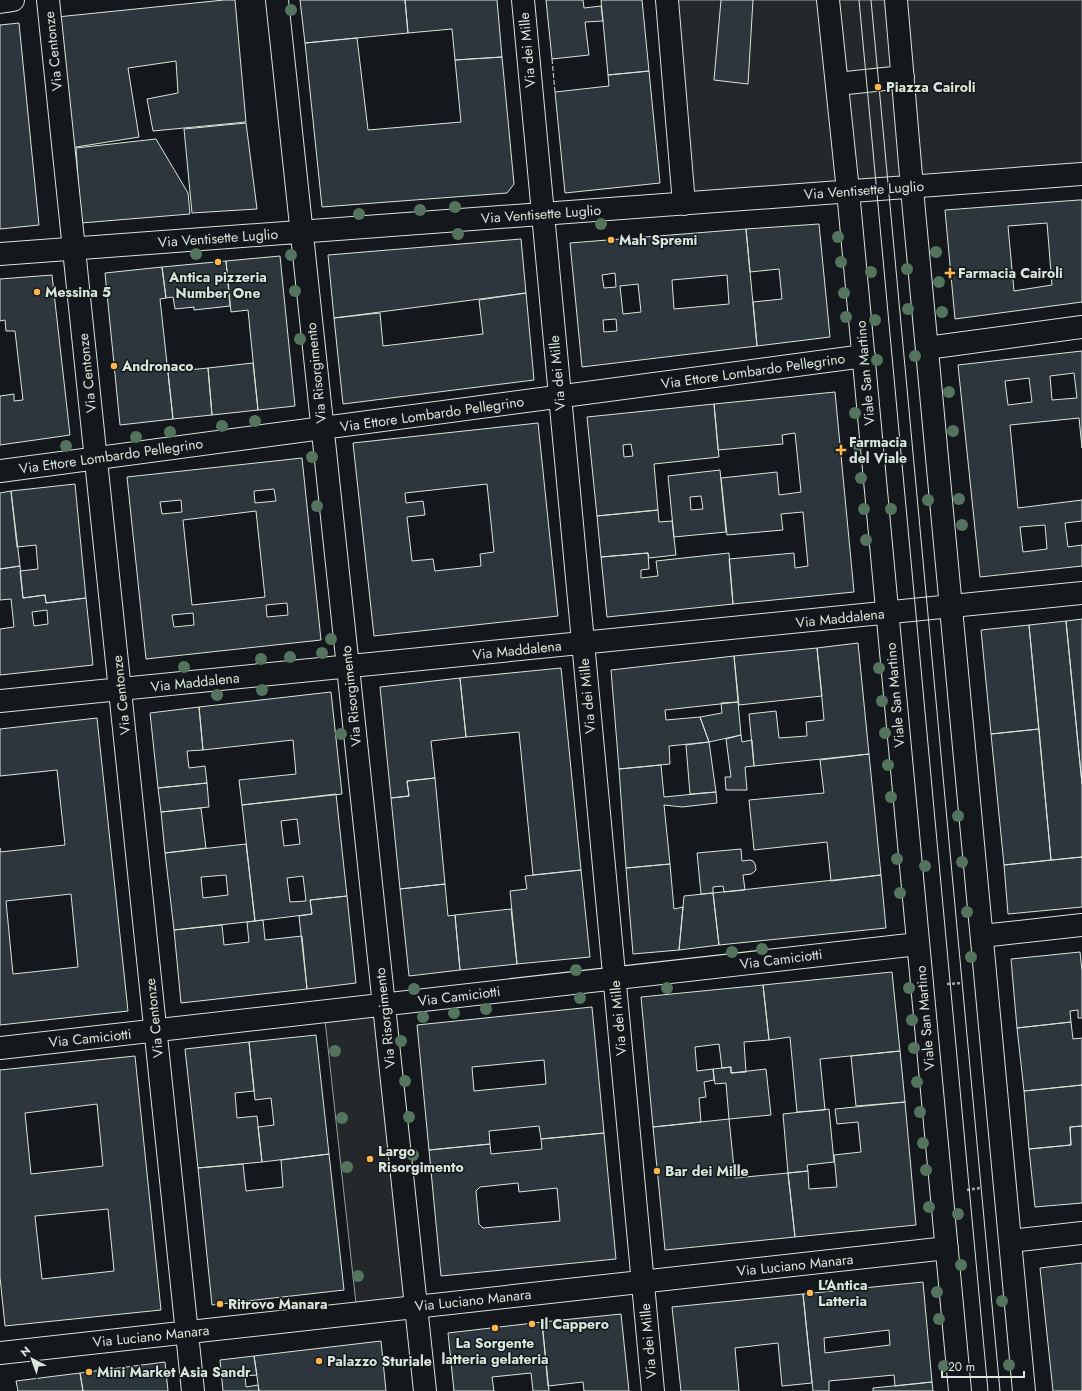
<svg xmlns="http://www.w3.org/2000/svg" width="1082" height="1391" font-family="Jost,sans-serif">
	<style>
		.parking { fill: #24282b; stroke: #939e99 }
		.building { fill: #2c363c; stroke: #d8e6dc; fill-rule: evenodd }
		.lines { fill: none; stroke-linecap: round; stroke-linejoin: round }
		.street-casing { stroke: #d8e6dc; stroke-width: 24 }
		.path { stroke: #9da8a2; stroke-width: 2.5; stroke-dasharray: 3 2; stroke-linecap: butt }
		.street { stroke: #14181c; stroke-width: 22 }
		.tram { stroke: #d8e6dc; stroke-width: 1 }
		.fence { stroke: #d8e6dc; stroke-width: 1; stroke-dasharray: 5 2; stroke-linecap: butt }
		.tree { fill: #55745f }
		.poi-dot { fill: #ffb74d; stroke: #14181c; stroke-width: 1.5 }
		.labels { text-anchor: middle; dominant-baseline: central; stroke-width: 3; stroke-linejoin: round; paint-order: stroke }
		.street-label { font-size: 14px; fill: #d8e6dc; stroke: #14181c }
		.poi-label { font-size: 14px; font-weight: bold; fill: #d8e6dc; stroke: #14181c; text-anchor: start }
	</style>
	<rect width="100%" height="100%" fill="#14181c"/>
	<path class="parking" d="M 667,0 L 1082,0 L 1082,174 L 684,204 Z
		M 384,1004 L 416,1307 L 357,1313 L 324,1011 Z"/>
	<path class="building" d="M 224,0 L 235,0 L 246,122 L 153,131 L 147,99 L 178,93 L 176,61 L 128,68 L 139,137 L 70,148 L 57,17 Z
		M 300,0 L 405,0 L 408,33 L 305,43 Z
		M 405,0 L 497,0 L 502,57 L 455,60 L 452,29 L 408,33 Z
		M 546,0 L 583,0 L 584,8 L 601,6 L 603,21 L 585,22 L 589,55 L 552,59 Z
		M 601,0 L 642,0 L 649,71 L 608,75 Z
		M 721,0 L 753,0 L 748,84 L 714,80 Z
		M 19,23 L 39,225 L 0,229 L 0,25 Z
		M 357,38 L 368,130 L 461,122 L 455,60 L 502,57 L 514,184 L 507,193 L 322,207 L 305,43 Z
		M 649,71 L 660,183 L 565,193 L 555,92 L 609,86 L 608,75 Z
		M 246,123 L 257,209 L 192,213 L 184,129 Z
		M 156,139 L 188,193 L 190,214 L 81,223 L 76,148 Z
		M 1079,200 L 1082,200 L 1082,302 L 955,319 L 945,210 ZM 1047,223 L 1052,285 L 1014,291 L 1008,226 Z
		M 819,224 L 830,337 L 757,346 L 753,302 L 782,299 L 779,269 L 750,272 L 746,229 Z
		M 746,229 L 757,346 L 582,367 L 570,243 ZM 615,273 L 616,287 L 604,288 L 602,275 ZM 727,275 L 729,304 L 674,309 L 672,280 ZM 638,284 L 641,312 L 623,314 L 620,286 ZM 616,319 L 617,331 L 604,332 L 603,320 Z
		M 521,239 L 526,293 L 334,318 L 328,255 Z
		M 280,256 L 295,406 L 258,410 L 248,310 L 231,312 L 226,261 Z
		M 226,261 L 230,306 L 194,310 L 194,307 L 175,309 L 173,297 L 166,298 L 162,267 Z
		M 162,267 L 166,298 L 160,299 L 173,419 L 120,425 L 105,273 Z
		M 52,275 L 70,435 L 0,445 L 0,396 L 14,394 L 14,401 L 23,400 L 15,331 L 6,331 L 5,320 L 0,321 L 0,279 Z
		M 526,293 L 534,380 L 343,404 L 334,318 L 380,313 L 383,346 L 483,334 L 479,300 Z
		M 1082,351 L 1082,448 L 1079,418 L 1010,425 L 1018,508 L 1082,500 L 1082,521 L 1065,523 L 1068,547 L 1082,545 L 1082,566 L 980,577 L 958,365 ZM 1074,373 L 1077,398 L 1052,400 L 1050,376 ZM 1029,378 L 1032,402 L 1008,405 L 1005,381 ZM 1045,525 L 1047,549 L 1023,552 L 1020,527 Z
		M 253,363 L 258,410 L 212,415 L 208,368 Z
		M 208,368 L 212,415 L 173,419 L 168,372 Z
		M 835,392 L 854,592 L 733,604 L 729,559 L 794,553 L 795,568 L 808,566 L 803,512 L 781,514 L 783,530 L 727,535 L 721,478 L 777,472 L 779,495 L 801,492 L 795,433 L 782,435 L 783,444 L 718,450 L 714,404 Z
		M 714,404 L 719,457 L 654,464 L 658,510 L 597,516 L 587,417 ZM 631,444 L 633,456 L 624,457 L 623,445 Z
		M 538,423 L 558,616 L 374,636 L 353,443 ZM 487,484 L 494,552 L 480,554 L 481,566 L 435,571 L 433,559 L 412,561 L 407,517 L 425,515 L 423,501 L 406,503 L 405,493 Z
		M 302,458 L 321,640 L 146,659 L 127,477 ZM 274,489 L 276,501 L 255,503 L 254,491 ZM 181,500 L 182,512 L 162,514 L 160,502 ZM 256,511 L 265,597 L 192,605 L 183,520 ZM 287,603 L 288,615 L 267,617 L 266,605 ZM 193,613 L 194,625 L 174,627 L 172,615 Z
		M 720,470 L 726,532 L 674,537 L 668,476 ZM 701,496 L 703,509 L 691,510 L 690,497 Z
		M 75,484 L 86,598 L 46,603 L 45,595 L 23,598 L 20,571 L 38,569 L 36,545 L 17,547 L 11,491 Z
		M 11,491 L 20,566 L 0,569 L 0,493 Z
		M 658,510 L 659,522 L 672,521 L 676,555 L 649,558 L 648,553 L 601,557 L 597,516 Z
		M 648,553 L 649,569 L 641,570 L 641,578 L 658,576 L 656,561 L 729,553 L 733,604 L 607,617 L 601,557 Z
		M 20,566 L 23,598 L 45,595 L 46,603 L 86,598 L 93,665 L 0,675 L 0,629 L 14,627 L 11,599 L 0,600 L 0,569 ZM 47,610 L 48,624 L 34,626 L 32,612 Z
		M 1082,619 L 1082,784 L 1066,621 Z
		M 1066,621 L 1082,784 L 1082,857 L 1051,860 L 1029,625 Z
		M 1029,625 L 1039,729 L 991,734 L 981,630 Z
		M 858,643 L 869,754 L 754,766 L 749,714 L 776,711 L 779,738 L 807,736 L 806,722 L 824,720 L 817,648 Z
		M 817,648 L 822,696 L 739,705 L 734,656 Z
		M 734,656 L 738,702 L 665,710 L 666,720 L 700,717 L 709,742 L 669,746 L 670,764 L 619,769 L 611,670 Z
		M 561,668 L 581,870 L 533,875 L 519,732 L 466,737 L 460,678 Z
		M 460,678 L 466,737 L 431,741 L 435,778 L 407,781 L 409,796 L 391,798 L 380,687 Z
		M 331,692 L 342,794 L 242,805 L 239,780 L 296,774 L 293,740 L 203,750 L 199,707 Z
		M 738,702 L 741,735 L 709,742 L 700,717 L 722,713 L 721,703 Z
		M 199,707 L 203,750 L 187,751 L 189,768 L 205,766 L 207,783 L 158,788 L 150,713 Z
		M 97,718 L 128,1011 L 0,1025 L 0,848 L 0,852 L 65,845 L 57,770 L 0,776 L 0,729 ZM 71,894 L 78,967 L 13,974 L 6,901 Z
		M 1039,729 L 1051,860 L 1004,865 L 991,734 Z
		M 741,735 L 742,742 L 752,740 L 754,766 L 745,767 L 747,790 L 726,790 L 725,777 L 731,777 L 726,739 Z
		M 709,742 L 716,792 L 690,794 L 686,745 Z
		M 869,754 L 881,875 L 831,881 L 827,842 L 754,850 L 749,800 L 824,793 L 820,760 Z
		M 661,765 L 664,797 L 716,792 L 717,803 L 682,807 L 664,805 L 670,864 L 626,868 L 619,769 Z
		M 435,778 L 445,884 L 400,889 L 391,798 L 409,796 L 407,781 Z
		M 207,783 L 209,807 L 161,812 L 158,788 Z
		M 336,794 L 347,896 L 310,900 L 312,914 L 255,921 L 242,805 ZM 297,819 L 300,844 L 284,846 L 281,821 ZM 303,876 L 306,901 L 290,902 L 287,878 Z
		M 201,808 L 206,848 L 165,853 L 161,812 Z
		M 246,844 L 255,921 L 174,930 L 165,853 ZM 226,875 L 228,895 L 203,898 L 201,877 Z
		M 741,849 L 742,861 L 750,860 L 753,861 L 755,864 L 756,870 L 754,872 L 751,874 L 743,875 L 745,890 L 724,892 L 723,886 L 713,887 L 713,893 L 701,894 L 697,853 Z
		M 1082,857 L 1082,907 L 1008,914 L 1004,865 Z
		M 670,864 L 674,909 L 683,907 L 679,950 L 633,954 L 626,868 Z
		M 581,870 L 590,957 L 517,964 L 510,891 L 527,889 L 525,876 Z
		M 881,875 L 886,928 L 719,945 L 713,893 Z
		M 445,884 L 448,916 L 455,915 L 460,970 L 409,976 L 400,889 Z
		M 713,893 L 719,945 L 679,950 L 684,896 Z
		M 347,896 L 356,983 L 307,989 L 299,916 L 312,914 L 310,900 Z
		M 511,909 L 517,964 L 460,970 L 455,915 Z
		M 263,920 L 265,940 L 302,936 L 307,989 L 181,1003 L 174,930 L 222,925 L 224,945 L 249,942 L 247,922 Z
		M 1080,952 L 1082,971 L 1082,1018 L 1078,1018 L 1078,1010 L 1070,1011 L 1071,1022 L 1017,1028 L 1011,959 Z
		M 892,972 L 900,1051 L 820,1059 L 825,1110 L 797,1112 L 790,1037 L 769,1040 L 763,985 Z
		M 763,985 L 769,1040 L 744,1042 L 746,1072 L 731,1073 L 731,1067 L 722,1068 L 719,1044 L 695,1047 L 697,1071 L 713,1069 L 714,1080 L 704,1082 L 706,1097 L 699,1098 L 701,1122 L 653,1127 L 641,997 Z
		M 592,1007 L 604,1133 L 541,1139 L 539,1126 L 489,1131 L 490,1144 L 429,1150 L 417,1025 ZM 544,1060 L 546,1084 L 474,1091 L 472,1067 Z
		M 1071,1022 L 1073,1039 L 1082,1038 L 1082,1085 L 1024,1091 L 1017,1028 Z
		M 316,1035 L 329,1154 L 262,1162 L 258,1127 L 274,1125 L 271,1098 L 255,1100 L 249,1042 Z
		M 249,1042 L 254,1091 L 235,1093 L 237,1118 L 257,1116 L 262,1162 L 198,1168 L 185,1049 Z
		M 900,1051 L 905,1102 L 856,1106 L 851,1056 Z
		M 135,1056 L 161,1310 L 5,1326 L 0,1277 L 0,1070 ZM 97,1104 L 103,1166 L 31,1174 L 25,1113 ZM 108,1209 L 114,1271 L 42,1279 L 35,1216 Z
		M 731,1067 L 731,1073 L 766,1069 L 771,1115 L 729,1119 L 726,1083 L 715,1084 L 713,1069 Z
		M 1082,1085 L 1082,1126 L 1070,1127 L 1071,1145 L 1029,1149 L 1024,1091 Z
		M 905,1102 L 916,1225 L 795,1237 L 788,1173 L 808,1171 L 809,1189 L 837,1187 L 834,1155 L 861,1152 L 858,1122 L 837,1124 L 835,1109 Z
		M 829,1109 L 834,1162 L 807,1165 L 808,1171 L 788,1173 L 783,1114 Z
		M 729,1119 L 735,1178 L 788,1173 L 795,1237 L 665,1250 L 653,1127 Z
		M 1082,1126 L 1082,1203 L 1035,1207 L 1029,1149 L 1071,1145 L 1070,1127 Z
		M 604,1133 L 616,1259 L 441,1276 L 429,1150 L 490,1144 L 491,1154 L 542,1149 L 541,1139 ZM 518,1183 L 519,1192 L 557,1188 L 560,1221 L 483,1228 L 479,1224 L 476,1191 L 480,1187 Z
		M 329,1154 L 344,1290 L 212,1305 L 198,1168 L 243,1164 L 246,1191 L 283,1187 L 281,1160 Z
		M 1082,1263 L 1082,1391 L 1053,1391 L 1040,1268 Z
		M 923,1282 L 932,1382 L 895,1386 L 894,1375 L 829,1381 L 829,1391 L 813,1391 L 803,1294 ZM 889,1330 L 890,1345 L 825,1353 L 824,1338 Z
		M 803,1294 L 812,1383 L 782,1386 L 778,1343 L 735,1348 L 739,1391 L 681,1391 L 672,1307 Z
		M 621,1314 L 629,1391 L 584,1391 L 583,1382 L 548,1386 L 542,1322 Z
		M 542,1322 L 549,1391 L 533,1391 L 531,1373 L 492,1377 L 494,1391 L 454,1391 L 448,1333 Z
		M 381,1341 L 386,1391 L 259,1391 L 254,1356 Z
		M 254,1356 L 257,1375 L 245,1376 L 246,1387 L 258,1385 L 259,1391 L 223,1391 L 220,1360 Z
		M 165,1362 L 168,1391 L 83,1391 L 80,1373 Z
		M 80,1373 L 83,1391 L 18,1391 L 16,1381 Z
		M 932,1382 L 933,1391 L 873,1391 L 873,1388 Z"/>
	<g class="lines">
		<g class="street-casing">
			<path id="street" d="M 48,0 L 193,1391
				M 277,0 L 425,1391
				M 523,0 L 653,1391
				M 667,0 L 684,204
				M 828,0 L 848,191 L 960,1391
				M 896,0 L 914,211 L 1024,1391
				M 0,2 L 13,0
				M 837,84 L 903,77
				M 0,254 L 1082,174
				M 927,348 L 1082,327
				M 0,471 L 864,356
				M 0,701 L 1082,593
				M 982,936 L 1082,925
				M 0,1048 L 918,944
				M 1010,1241 L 1082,1233
				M 0,1353 L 947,1248"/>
		</g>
		<path class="path" d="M 947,984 L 962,983
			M 967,1190 L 980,1188"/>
		<use href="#street" class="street"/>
		<path class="tram" d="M 859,0 L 988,1391
			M 871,0 L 1000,1391"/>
		<path class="fence" d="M 552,59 L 555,92"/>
	</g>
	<g class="tree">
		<circle cx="291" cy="10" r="6"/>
		<circle cx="455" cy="207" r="6"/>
		<circle cx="420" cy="210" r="6"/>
		<circle cx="359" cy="214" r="6"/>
		<circle cx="601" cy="224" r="6"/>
		<circle cx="458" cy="234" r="6"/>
		<circle cx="838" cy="237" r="6"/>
		<circle cx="936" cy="252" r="6"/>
		<circle cx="196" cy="254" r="6"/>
		<circle cx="291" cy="255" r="6"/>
		<circle cx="841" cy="262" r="6"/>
		<circle cx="907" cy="269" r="6"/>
		<circle cx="871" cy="272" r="6"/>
		<circle cx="939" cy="282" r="6"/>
		<circle cx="295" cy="291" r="6"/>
		<circle cx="844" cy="293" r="6"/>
		<circle cx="908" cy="309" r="6"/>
		<circle cx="942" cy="312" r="6"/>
		<circle cx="846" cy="317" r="6"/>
		<circle cx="875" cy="320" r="6"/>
		<circle cx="300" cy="339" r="6"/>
		<circle cx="915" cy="356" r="6"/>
		<circle cx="877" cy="360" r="6"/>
		<circle cx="949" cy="392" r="6"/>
		<circle cx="855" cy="413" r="6"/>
		<circle cx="255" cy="421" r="6"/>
		<circle cx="222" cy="426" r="6"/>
		<circle cx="953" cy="431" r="6"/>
		<circle cx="170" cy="432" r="6"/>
		<circle cx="136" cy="437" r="6"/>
		<circle cx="858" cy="445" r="6"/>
		<circle cx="66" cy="446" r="6"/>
		<circle cx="312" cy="457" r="6"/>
		<circle cx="861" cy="478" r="6"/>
		<circle cx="959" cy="499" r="6"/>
		<circle cx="928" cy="500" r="6"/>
		<circle cx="317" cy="506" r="6"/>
		<circle cx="864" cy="509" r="6"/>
		<circle cx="891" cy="509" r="6"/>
		<circle cx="962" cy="525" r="6"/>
		<circle cx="866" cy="540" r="6"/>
		<circle cx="331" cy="639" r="6"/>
		<circle cx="322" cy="653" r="6"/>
		<circle cx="290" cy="657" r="6"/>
		<circle cx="261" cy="659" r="6"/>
		<circle cx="184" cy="667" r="6"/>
		<circle cx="879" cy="668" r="6"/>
		<circle cx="262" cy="690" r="6"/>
		<circle cx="217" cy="695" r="6"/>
		<circle cx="882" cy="701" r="6"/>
		<circle cx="885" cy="733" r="6"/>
		<circle cx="341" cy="734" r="6"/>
		<circle cx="888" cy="765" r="6"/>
		<circle cx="891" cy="797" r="6"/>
		<circle cx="958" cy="816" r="6"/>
		<circle cx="897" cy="859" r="6"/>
		<circle cx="962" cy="862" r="6"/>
		<circle cx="925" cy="866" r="6"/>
		<circle cx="900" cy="893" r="6"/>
		<circle cx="967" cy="912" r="6"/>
		<circle cx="762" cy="949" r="6"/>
		<circle cx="732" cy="952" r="6"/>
		<circle cx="971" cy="957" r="6"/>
		<circle cx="576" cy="970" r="6"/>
		<circle cx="667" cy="988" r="6"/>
		<circle cx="909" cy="988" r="6"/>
		<circle cx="414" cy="989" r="6"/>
		<circle cx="580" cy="998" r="6"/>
		<circle cx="486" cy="1009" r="6"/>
		<circle cx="454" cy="1013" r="6"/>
		<circle cx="423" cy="1017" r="6"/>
		<circle cx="912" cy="1020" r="6"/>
		<circle cx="401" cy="1041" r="6"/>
		<circle cx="914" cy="1048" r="6"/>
		<circle cx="335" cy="1051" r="6"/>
		<circle cx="405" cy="1081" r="6"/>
		<circle cx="917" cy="1082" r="6"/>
		<circle cx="920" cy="1112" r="6"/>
		<circle cx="409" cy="1117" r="6"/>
		<circle cx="342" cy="1118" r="6"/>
		<circle cx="923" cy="1143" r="6"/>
		<circle cx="413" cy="1155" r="6"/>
		<circle cx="347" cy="1167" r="6"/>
		<circle cx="926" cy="1170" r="6"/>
		<circle cx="929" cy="1207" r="6"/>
		<circle cx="958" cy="1214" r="6"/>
		<circle cx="961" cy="1265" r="6"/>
		<circle cx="358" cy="1276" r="6"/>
		<circle cx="937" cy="1292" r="6"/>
		<circle cx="1002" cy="1301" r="6"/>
		<circle cx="939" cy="1319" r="6"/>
		<circle cx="1009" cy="1365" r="6"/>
		<circle cx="944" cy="1366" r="6"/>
	</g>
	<g class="poi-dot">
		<circle cx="878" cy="87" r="4"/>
		<circle cx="611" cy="240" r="4"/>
		<circle cx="218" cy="262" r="4"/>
		<path d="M948 267h4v4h4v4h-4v4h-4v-4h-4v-4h4z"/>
		<circle cx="37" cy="292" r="4"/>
		<circle cx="114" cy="366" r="4"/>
		<path d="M839 444h4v4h4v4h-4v4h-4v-4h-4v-4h4z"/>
		<circle cx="370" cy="1159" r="4"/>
		<circle cx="657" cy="1171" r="4"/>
		<circle cx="810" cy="1293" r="4"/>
		<circle cx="220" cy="1304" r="4"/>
		<circle cx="532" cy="1324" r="4"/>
		<circle cx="495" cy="1328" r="4"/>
		<circle cx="319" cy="1361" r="4"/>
		<circle cx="89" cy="1372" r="4"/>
	</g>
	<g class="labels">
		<g class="street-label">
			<text transform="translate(527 50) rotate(-95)">Via dei Mille</text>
			<text transform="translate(53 51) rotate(-96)">Via Centonze</text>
			<text transform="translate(864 190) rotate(-4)">Via Ventisette Luglio</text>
			<text transform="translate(541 214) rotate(-4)">Via Ventisette Luglio</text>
			<text transform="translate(218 238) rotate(-4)">Via Ventisette Luglio</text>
			<text transform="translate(753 371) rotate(-8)">Via Ettore Lombardo Pellegrino</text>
			<text transform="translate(87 373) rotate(-96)">Via Centonze</text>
			<text transform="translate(316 373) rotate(-96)">Via Risorgimento</text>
			<text transform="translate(557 373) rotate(-95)">Via dei Mille</text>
			<text transform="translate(865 373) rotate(-95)">Viale San Martino</text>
			<text transform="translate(432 414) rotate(-8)">Via Ettore Lombardo Pellegrino</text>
			<text transform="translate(111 456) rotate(-8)">Via Ettore Lombardo Pellegrino</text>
			<text transform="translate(840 618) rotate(-6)">Via Maddalena</text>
			<text transform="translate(517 650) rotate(-6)">Via Maddalena</text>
			<text transform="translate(195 682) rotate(-6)">Via Maddalena</text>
			<text transform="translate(121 695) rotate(-96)">Via Centonze</text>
			<text transform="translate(895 695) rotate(-95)">Viale San Martino</text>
			<text transform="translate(351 696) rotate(-96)">Via Risorgimento</text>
			<text transform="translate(587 696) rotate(-95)">Via dei Mille</text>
			<text transform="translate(781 959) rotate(-7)">Via Camiciotti</text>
			<text transform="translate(459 996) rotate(-7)">Via Camiciotti</text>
			<text transform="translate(154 1018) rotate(-96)">Via Centonze</text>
			<text transform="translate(385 1018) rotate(-96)">Via Risorgimento</text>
			<text transform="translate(618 1018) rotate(-95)">Via dei Mille</text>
			<text transform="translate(925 1018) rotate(-95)">Viale San Martino</text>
			<text transform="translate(90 1038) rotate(-6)">Via Camiciotti</text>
			<text transform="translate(795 1265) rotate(-6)">Via Luciano Manara</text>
			<text transform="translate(473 1300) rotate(-6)">Via Luciano Manara</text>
			<text transform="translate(151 1336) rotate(-6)">Via Luciano Manara</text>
			<text transform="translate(648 1341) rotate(-95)">Via dei Mille</text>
		</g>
		<g class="poi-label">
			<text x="886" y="87">Piazza Cairoli</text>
			<text x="619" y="240">Mah Spremi</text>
			<text x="958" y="273">Farmacia Cairoli</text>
			<text x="218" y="277" text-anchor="middle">Antica pizzeria<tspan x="218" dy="16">Number One</tspan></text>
			<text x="45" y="292">Messina 5</text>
			<text x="122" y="366">Andronaco</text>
			<text x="849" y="442">Farmacia<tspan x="849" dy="16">del Viale</tspan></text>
			<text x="378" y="1151">Largo<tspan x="378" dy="16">Risorgimento</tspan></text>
			<text x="665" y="1171">Bar dei Mille</text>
			<text x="818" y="1285">L'Antica<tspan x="818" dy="16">Latteria</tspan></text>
			<text x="228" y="1304">Ritrovo Manara</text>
			<text x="540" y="1324">Il Cappero</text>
			<text x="495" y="1343" text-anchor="middle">La Sorgente<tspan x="495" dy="16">latteria gelateria</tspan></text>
			<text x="327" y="1361">Palazzo Sturiale</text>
			<text x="97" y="1372">Mini Market Asia Sandr</text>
		</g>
	</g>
	<g transform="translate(32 1359) rotate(319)" stroke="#14181c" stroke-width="3" paint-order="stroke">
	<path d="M0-3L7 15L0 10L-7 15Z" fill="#d8e6dc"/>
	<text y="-6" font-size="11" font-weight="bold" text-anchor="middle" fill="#d8e6dc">N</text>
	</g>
	<path d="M942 1371v6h82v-6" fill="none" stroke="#d8e6dc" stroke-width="2"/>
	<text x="948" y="1371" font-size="12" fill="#d8e6dc" stroke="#14181c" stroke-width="3" paint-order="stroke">20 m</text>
</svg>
